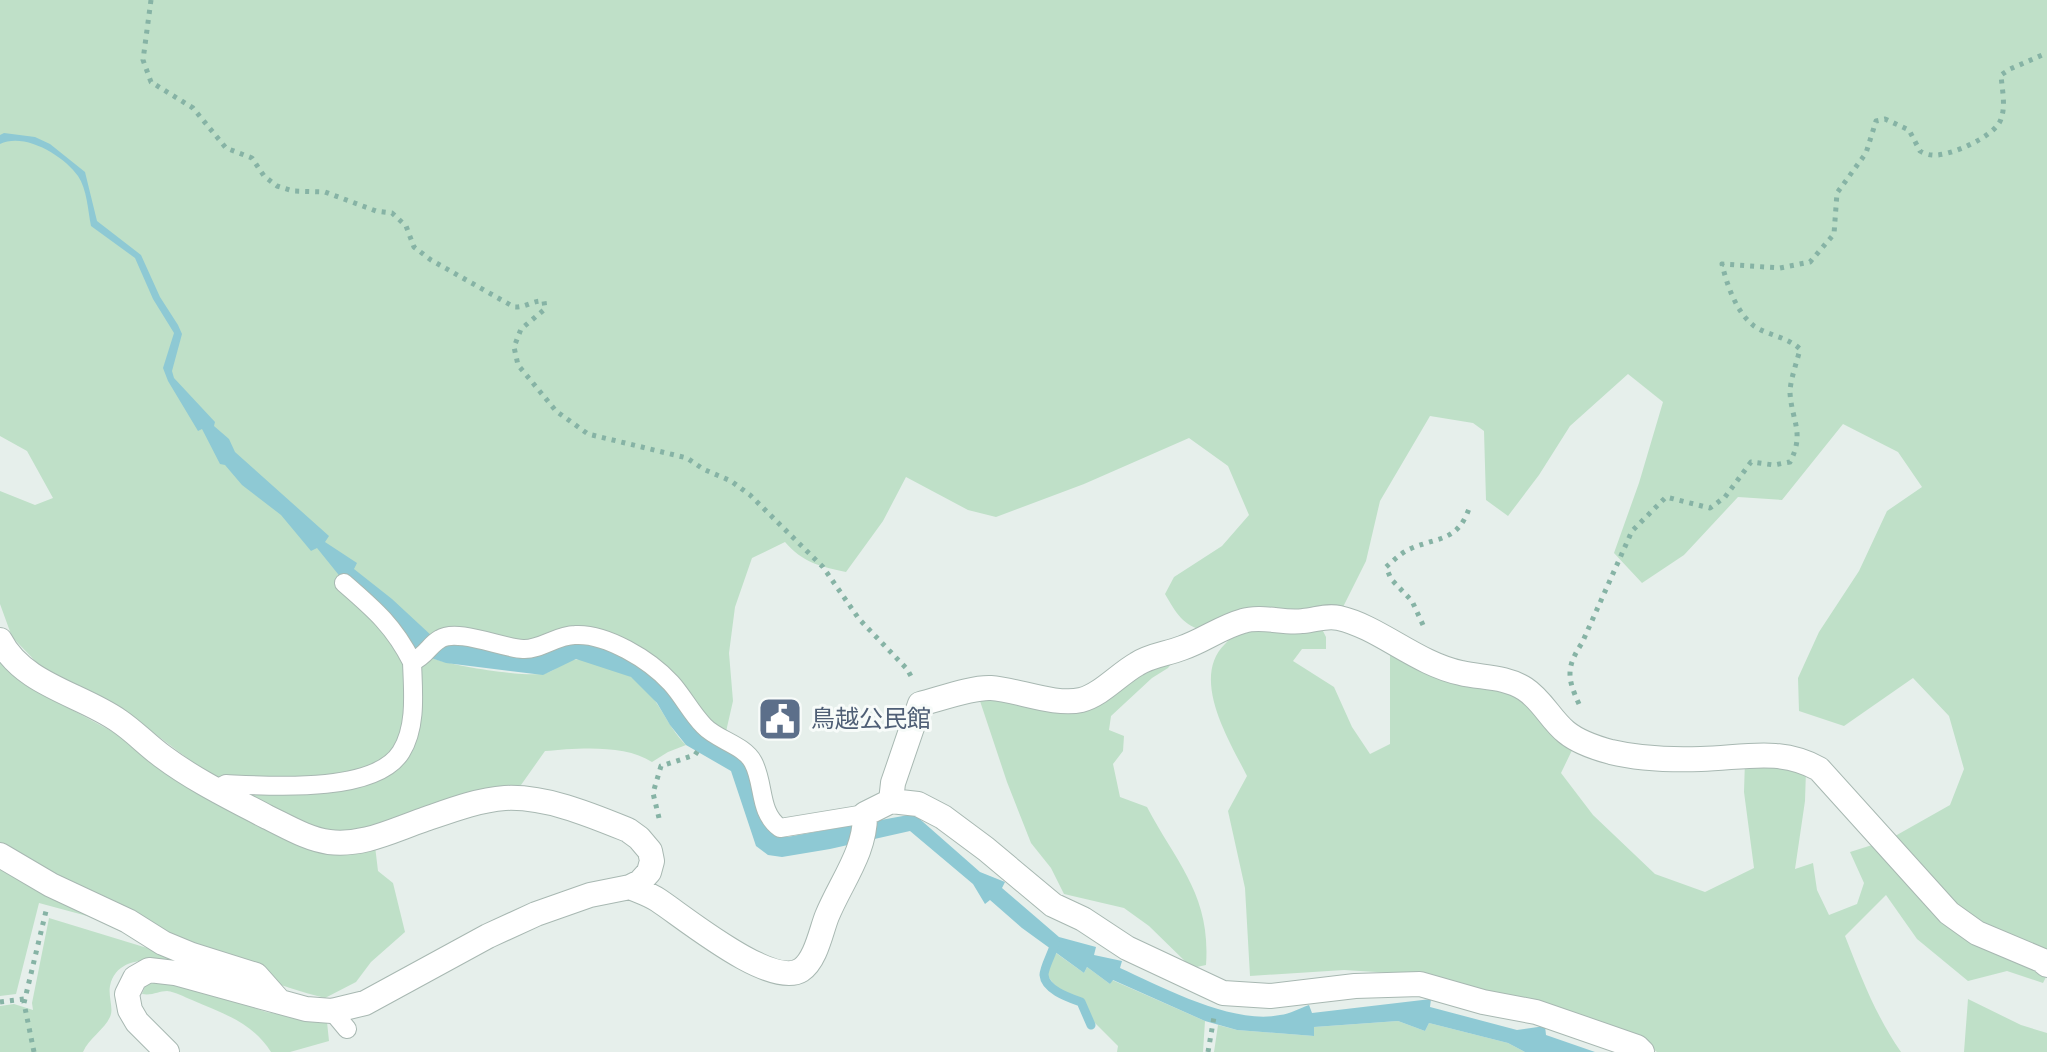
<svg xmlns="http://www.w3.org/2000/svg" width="2047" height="1052" font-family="Signika,'Noto Sans JP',sans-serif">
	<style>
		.green { fill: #bfe0c8 }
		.water { fill: #8ec9d4 }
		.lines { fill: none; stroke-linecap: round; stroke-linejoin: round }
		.stream { stroke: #8ec9d4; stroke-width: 9 }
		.service-casing { stroke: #a8b8b2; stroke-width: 20 }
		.minor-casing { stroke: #a8b8b2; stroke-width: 26 }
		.path { stroke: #86b3a5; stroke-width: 5; stroke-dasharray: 4 6; stroke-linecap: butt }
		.service { stroke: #fff; stroke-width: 18 }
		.minor { stroke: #fff; stroke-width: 24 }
		.labels { text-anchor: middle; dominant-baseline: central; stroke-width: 6; stroke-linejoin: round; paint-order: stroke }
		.service-label { font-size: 24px; fill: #4e5e75; stroke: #f7fbf9; text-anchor: start }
	</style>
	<rect width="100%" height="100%" fill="#e6efeb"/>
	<path class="green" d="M 0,0 L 2047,0 L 2047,975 L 2043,983 L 2007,971 L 1968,981 L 1917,939 L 1886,895 L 1845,936 C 1861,977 1876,1016 1901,1052 L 1657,1052 L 1641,1041 L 1535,1002 L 1425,975 L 1344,970 L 1250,976 L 1245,888 L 1228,811 L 1247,776 C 1229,740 1190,678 1225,644 C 1232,637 1240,628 1250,626 C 1272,622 1298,625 1320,625 L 1326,637 L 1326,649 L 1302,649 L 1293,661 L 1334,687 L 1352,727 L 1370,754 L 1390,744 L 1390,650 L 1521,694 L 1575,744 L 1561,773 L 1593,815 L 1655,874 L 1705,892 L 1754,868 L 1744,792 L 1745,760 L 1806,770 L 1805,801 L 1795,869 L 1813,863 L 1817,890 L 1829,915 L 1857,904 L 1864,883 L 1850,852 L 1888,840 L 1950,805 L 1964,769 L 1949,716 L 1913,678 L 1844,726 L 1799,711 L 1798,678 L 1819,632 L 1859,571 L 1887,511 L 1922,487 L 1898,452 L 1843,424 L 1782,500 L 1738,497 L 1684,555 L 1642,583 L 1614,553 L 1639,483 L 1663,402 L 1628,374 L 1570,426 L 1539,475 L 1508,516 L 1486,500 L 1484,431 L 1473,423 L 1430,416 L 1380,501 L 1366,561 L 1342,609 L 1205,631 C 1183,626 1176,613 1165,594 L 1174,577 L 1222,546 L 1249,515 L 1228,466 L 1189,438 L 1084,484 L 996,517 L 968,510 L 906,477 L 883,521 L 846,572 C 821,567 802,562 785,542 L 752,558 L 735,607 L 729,653 L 733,701 L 725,736 L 666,672 L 528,645 L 415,650 L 405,734 L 384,763 L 321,781 L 223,779 L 203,770 L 130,715 L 44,670 L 12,637 L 0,604 L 0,491 L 35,505 L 53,498 L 27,451 L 0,436 Z
		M 1177,656 L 1168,668 L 1152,678 L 1111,716 L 1109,730 L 1124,736 L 1123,751 L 1113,764 L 1120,797 L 1147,807 C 1177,864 1211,895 1206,965 L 1192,968 L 1149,926 L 1124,908 L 1064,894 L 1051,868 L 1031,843 L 1007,782 L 979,698 L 1034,702 L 1127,679 Z
		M 431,658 C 454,666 516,676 541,674 C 550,674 560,665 568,661 C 585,655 618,669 633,678 C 658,694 665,725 686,745 L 668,752 L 652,762 C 625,744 577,748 545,751 L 521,785 L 350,833 L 321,831 L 231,787 L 310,789 L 404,757 L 415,668 Z
		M 0,661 L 63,705 L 126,739 L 218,801 L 375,846 L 378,871 L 393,883 L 405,932 L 371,962 L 356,982 L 325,998 C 210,969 103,901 0,843 Z
		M 0,863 L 128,927 L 39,903 L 16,994 L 0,996 Z
		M 49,918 L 193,962 C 165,962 118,950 110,986 C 108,996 114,1009 110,1017 C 104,1030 89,1038 83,1052 L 0,1052 L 0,1006 L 14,1004 L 33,1010 L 32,1003 Z
		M 1056,953 L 1084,973 L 1087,967 L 1110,984 L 1112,980 L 1205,1021 L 1203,1052 L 1117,1052 L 1118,1046 L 1094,1022 L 1082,1001 L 1061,993 L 1046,974 Z
		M 156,979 L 223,997 L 266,1012 L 327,1022 L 329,1041 L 290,1052 L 271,1052 C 252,1022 222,1013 192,1000 C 184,997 176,992 167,991 C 159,991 152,996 142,994 L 146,984 Z
		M 1968,999 L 2021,1025 L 2047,1033 L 2047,1052 L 1964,1052 Z
		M 1398,1021 L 1425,1031 L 1429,1023 L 1508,1043 L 1525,1052 L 1214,1052 L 1218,1025 L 1237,1030 L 1314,1036 L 1314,1027 Z"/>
	<path class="water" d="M 4,133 L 35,137 L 50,144 L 85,172 L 97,221 L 141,255 L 160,297 L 178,325 L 182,334 L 172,371 L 174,378 L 215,422 L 214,426 L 229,439 L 235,452 L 329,536 L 325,542 L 357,563 L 354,569 L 392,599 L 433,637 L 508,655 L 581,638 L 638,660 L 747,764 L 771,832 L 787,837 L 914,814 L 980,872 L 1005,882 L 1002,888 L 1059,937 L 1096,947 L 1094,955 L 1122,961 L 1120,968 C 1162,987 1233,1025 1280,1015 C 1290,1014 1300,1008 1309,1005 L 1312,1013 L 1431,999 L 1430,1007 L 1517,1030 L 1545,1026 L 1546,1035 L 1595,1052 L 1525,1052 L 1508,1043 L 1429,1023 L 1425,1031 L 1398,1021 L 1314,1027 L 1314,1036 L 1237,1030 L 1205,1021 L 1113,980 L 1110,984 L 1087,967 L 1084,973 L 1022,928 L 990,900 L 985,904 L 973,884 L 910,831 L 830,849 L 782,857 L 768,855 L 756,846 L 731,771 L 686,745 L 670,725 L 657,703 L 631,677 L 576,659 L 543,675 L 446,663 L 431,658 L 415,650 L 342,579 L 317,548 L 311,551 L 281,515 L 242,485 L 225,465 L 220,464 L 202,429 L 198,431 L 168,381 L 163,368 L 174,333 L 153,299 L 135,258 L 91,226 C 88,211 87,189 78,176 C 64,156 25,132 0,144 L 0,135 Z"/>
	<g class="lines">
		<path class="stream" d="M 1055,943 C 1053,952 1044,967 1044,975 C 1045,990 1070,998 1081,1002 L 1091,1025"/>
		<g class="service-casing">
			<path id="service" d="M 344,583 C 374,609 394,626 412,662
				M 215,790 L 226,784 C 269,786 375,794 401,752 C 417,727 413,691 412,662 C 427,655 429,645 440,639 C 457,628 502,648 523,649 C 540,650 557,635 575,635 C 606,633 650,660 671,683 C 683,696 691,713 704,726 C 717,740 744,745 753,762 C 765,784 758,812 780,828 L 865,814
				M 332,1011 L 347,1029"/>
		</g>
		<g class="minor-casing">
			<path id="minor" d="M 0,640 C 23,685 81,694 119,721 C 134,731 147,745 162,756 C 194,780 231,798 267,817 C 286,826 307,839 329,842 C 363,846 391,831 423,820 C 449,811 477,800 505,798 C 546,796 591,815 628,830 L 639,838 L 650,851 L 652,861 L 649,872 L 640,882 L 630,887 L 590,895 L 536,914 L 488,936 L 365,1003 L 332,1011 L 306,1009 L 175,973 L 149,970 L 135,978 L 127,994 L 130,1010 L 137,1022 L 167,1052
				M 891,801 L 918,804 L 943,817 L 986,849 L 1053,905 L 1083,919 L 1127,948 L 1223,993 L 1270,996 L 1355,986 L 1420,984 L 1483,1002 L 1536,1012 L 1637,1047 L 1642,1052
				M 0,855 L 51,885 L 128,921 L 163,943 L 192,955 L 256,975 L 279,1001
				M 630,887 C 639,891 649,894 658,900 C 684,917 771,989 801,970 C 816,960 821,931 827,916 C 841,882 866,851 865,814 L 891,801 L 893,783 L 920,704 C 940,699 972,687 991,688 C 1018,690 1055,706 1081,700 C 1101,695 1119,674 1137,664 C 1151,655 1167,654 1182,648 C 1203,641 1221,627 1243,621 C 1262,615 1284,624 1303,621 C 1316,620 1326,615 1339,618 C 1379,627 1417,664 1461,673 C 1482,678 1505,676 1525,689 C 1542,700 1551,720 1566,732 C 1578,742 1596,748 1611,752 C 1640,759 1670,760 1701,759 C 1743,758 1780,747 1819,769 L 1949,913 L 1977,933 L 2041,960 L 2047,965"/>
		</g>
		<path class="path" d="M 151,0 L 143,60 L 151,82 L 193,108 L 226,148 L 252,158 L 264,176 L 277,186 L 293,191 L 325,192 L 376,211 L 392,213 L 406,226 L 414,247 L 431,260 L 514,307 C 525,308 533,300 544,301 L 545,309 L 521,329 L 514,347 L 518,365 L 556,411 L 588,434 L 687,458 L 703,469 L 731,481 L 750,495 L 823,567 L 859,619 L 907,669 L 912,678
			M 1423,625 L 1412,601 L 1391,579 L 1386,567 C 1394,560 1402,552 1412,548 C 1442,536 1458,541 1470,506
			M 1579,704 C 1567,678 1566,667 1582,643 L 1632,531 L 1666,497 L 1710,508 L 1725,497 L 1751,462 L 1774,465 L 1790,462 C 1805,433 1792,422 1790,393 C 1790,380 1797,362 1800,349 C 1786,336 1769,336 1754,326 C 1736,312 1727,285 1722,264 L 1780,268 L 1810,262 L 1834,234 L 1837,193 L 1866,153 L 1876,121 L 1885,119 L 1909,130 L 1920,151 C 1923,153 1928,155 1932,155 C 1949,157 1996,136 2001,119 C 2006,106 2002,89 2001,75 L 2010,69 L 2047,53
			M 659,818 L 653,793 L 661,766 L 695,755 L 699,749
			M 0,1002 L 24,999
			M 34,1052 L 24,1003 L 46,911
			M 1208,1052 L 1214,1017"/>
		<use href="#service" class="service"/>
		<use href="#minor" class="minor"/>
	</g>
	<defs>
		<g id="civic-square" transform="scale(2.3)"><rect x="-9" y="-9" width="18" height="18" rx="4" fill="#5c6f8a" stroke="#f7fbf9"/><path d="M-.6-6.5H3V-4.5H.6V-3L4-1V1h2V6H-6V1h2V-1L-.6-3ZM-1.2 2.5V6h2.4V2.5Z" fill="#fff"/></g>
	</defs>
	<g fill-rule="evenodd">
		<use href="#civic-square" x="780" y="719"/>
	</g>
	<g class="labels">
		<g class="service-label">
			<text x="811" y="719">鳥越公民館</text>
		</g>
	</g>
</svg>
